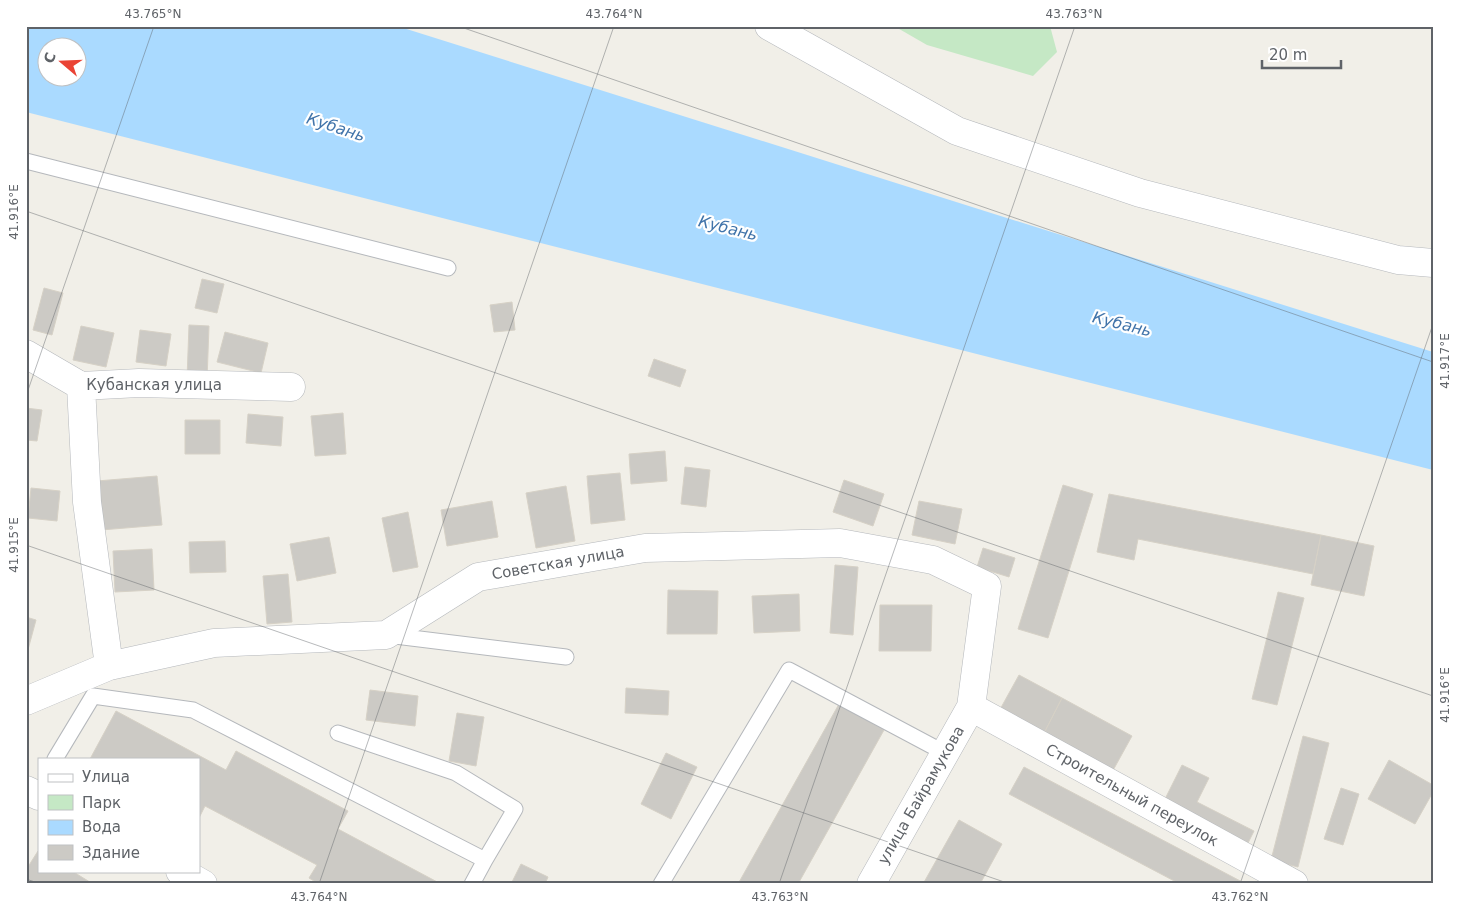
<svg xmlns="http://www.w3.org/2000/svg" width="1459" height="910" font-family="'DejaVu Sans',sans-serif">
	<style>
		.green { fill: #c5e8c5 }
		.water { fill: #aadaff; fill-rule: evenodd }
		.building { fill: #cccac5; stroke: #d6d1c6 }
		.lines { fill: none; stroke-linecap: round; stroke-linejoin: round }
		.service-casing { stroke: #b5b8bc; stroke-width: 17 }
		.minor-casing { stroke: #b5b8bc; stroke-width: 29 }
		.tertiary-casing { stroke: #b5b8bc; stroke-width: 29 }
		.service { stroke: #fff; stroke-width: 15 }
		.minor { stroke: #fff; stroke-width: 28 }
		.tertiary { stroke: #fff; stroke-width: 28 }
		.ticks { fill: none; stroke: #5f6368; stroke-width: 1; stroke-opacity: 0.45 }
		.labels { text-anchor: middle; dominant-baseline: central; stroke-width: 4.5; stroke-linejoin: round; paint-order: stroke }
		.street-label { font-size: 15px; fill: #5f6368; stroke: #fff }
		.water-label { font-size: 16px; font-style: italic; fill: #4174aa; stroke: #fff }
		.neatline { fill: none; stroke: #5f6368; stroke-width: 2 }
		.ticks-label { font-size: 12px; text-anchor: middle; fill: #5f6368 }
	</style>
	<rect width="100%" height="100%" fill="#f1efe8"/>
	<path class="green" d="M 894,26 L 1050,26 L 1057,52 L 1033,76 L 927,45 Z"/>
	<path class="water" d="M 26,26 L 397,26 L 1433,352 L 1433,470 L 26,112 ZM 48,48 L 78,48 L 78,78 L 48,78 Z"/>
	<path class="building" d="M 202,279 L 224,284 L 217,313 L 195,308 Z
		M 44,288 L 63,293 L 52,335 L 33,330 Z
		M 512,302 L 515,330 L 494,332 L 490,305 Z
		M 189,325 L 209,326 L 207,380 L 187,379 Z
		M 81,326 L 114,333 L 106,367 L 73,360 Z
		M 140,330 L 171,334 L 166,366 L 136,362 Z
		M 225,332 L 268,343 L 261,373 L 217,362 Z
		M 654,359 L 686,370 L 680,387 L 648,376 Z
		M 26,408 L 42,410 L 37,441 L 26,440 Z
		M 343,413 L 346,454 L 315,456 L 311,416 Z
		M 248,414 L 283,417 L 281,446 L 246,443 Z
		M 185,420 L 220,420 L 220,454 L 185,454 Z
		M 665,451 L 667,481 L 631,484 L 629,454 Z
		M 685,467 L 710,470 L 706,507 L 681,504 Z
		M 620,473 L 625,520 L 591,524 L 587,476 Z
		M 157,476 L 162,525 L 101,530 L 97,481 Z
		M 844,480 L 884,494 L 873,526 L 833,512 Z
		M 1063,485 L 1093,494 L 1048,638 L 1018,629 Z
		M 566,486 L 575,541 L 536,548 L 526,493 Z
		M 31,488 L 60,491 L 57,521 L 28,518 Z
		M 1109,494 L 1321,535 L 1313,574 L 1138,539 L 1134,560 L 1097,552 Z
		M 492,501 L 498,537 L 447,546 L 441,510 Z
		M 919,501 L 962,509 L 955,544 L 912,535 Z
		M 408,512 L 418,567 L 393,572 L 382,518 Z
		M 1321,535 L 1374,546 L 1364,596 L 1311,585 Z
		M 329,537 L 336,573 L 297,581 L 290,544 Z
		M 225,541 L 226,572 L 190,573 L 189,542 Z
		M 983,548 L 1015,558 L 1009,577 L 977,567 Z
		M 152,549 L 154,590 L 115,592 L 113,551 Z
		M 835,565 L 858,567 L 853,635 L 830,633 Z
		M 288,574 L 292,622 L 267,624 L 263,576 Z
		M 668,590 L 718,591 L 717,634 L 667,634 Z
		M 1278,592 L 1304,598 L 1277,705 L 1252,699 Z
		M 799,594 L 800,631 L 754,633 L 752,596 Z
		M 880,605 L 932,605 L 931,651 L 879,651 Z
		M 26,617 L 36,620 L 26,657 Z
		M 1019,675 L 1062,698 L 1042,737 L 998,713 Z
		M 626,688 L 669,691 L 668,715 L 625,713 Z
		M 370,690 L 418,696 L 415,726 L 366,720 Z
		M 1062,698 L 1132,736 L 1111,774 L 1042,737 Z
		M 839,704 L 884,730 L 798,884 L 738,884 Z
		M 116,711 L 226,770 L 236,751 L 348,811 L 338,829 L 441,884 L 319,884 L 309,878 L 317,865 L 205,806 L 199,818 L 199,759 L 90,759 Z
		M 457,713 L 484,717 L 476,766 L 449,761 Z
		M 1303,736 L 1329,743 L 1298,867 L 1271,860 Z
		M 666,753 L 697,767 L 671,819 L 641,804 Z
		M 1389,760 L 1433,785 L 1433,792 L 1415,824 L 1368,799 Z
		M 1182,765 L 1209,778 L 1197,802 L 1254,831 L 1248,843 L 1164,801 Z
		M 1024,767 L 1246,884 L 1180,884 L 1009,794 Z
		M 1341,788 L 1359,794 L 1343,845 L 1324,839 Z
		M 959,820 L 1002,844 L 980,884 L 923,884 Z
		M 38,851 L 39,871 L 72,871 L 93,884 L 26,884 L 26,870 Z
		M 521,864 L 548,877 L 545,884 L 511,884 Z"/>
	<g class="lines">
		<g class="service-casing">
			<path id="service" d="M 26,161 L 448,268
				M 387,635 L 566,657
				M 338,733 L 456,773 L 515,809 L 485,860
				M 55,759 L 93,696 L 193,710 L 485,860 L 472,884
				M 661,884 L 789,670 L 945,753"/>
		</g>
		<g class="minor-casing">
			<path id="minor" d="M 26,354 L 81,386 L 139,383 L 291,387
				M 81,386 L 87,502 L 109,666
				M 26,701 L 109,666 L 214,643 L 386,635 L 478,577 L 645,548 L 840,543 L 933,560 L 987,586 L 971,707 L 871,884
				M 971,707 L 1294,884"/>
		</g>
		<g class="tertiary-casing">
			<path id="tertiary" d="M 769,26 L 957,131 L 1140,193 L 1398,260 L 1433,263
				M 26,790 L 39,796
				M 180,871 L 203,884"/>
		</g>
		<use href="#service" class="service"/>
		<use href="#minor" class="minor"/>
		<use href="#tertiary" class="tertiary"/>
	</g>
	<path class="ticks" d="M 458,26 L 1433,362M 1428,26 L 1433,28M 26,211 L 1433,696M 26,396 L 154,26M 26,545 L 1010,884M 26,879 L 41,884M 319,884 L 614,26M 779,884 L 1075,26M 1240,884 L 1433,324"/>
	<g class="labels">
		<g class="street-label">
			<text x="154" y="385">Кубанская улица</text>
			<text transform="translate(558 563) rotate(-10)">Советская улица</text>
			<text transform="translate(921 795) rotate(-60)">улица Байрамукова</text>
			<text transform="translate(1132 795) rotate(29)">Строительный переулок</text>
		</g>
		<g class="water-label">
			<text transform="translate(336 127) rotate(18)">Кубань</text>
			<text transform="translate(728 228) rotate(14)">Кубань</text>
			<text transform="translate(1122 324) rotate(14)">Кубань</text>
		</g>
	</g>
	<rect width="1459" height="910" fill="none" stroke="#ffffff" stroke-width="55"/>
	<rect x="38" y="758" width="162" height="115" fill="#ffffff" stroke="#bfc1c3"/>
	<rect x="48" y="774" width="25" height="8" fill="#ffffff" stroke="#bfc1c3"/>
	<text x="82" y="782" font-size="15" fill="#5f6368">Улица</text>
	<rect x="48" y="795" width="25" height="15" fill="#c5e8c5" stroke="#bfc1c3"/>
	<text x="82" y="808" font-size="15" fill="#5f6368">Парк</text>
	<rect x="48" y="820" width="25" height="15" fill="#aadaff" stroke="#bfc1c3"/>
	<text x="82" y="832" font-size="15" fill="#5f6368">Вода</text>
	<rect x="48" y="845" width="25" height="15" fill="#cccac5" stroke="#bfc1c3"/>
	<text x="82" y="858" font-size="15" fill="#5f6368">Здание</text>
	<g transform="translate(62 62) rotate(289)"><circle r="24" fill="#ffffff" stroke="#bfc1c3"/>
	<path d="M0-4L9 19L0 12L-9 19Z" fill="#ea4335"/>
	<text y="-8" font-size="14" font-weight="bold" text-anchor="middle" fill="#5f6368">С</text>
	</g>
	<path d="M1262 60v8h79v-8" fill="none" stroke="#5f6368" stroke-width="2.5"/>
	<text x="1269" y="60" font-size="15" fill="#5f6368" stroke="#ffffff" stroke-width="4" paint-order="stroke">20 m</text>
	<rect x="28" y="28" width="1404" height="854" class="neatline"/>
	<g class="ticks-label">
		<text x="153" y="18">43.765°N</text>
		<text x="614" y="18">43.764°N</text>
		<text x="1074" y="18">43.763°N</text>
		<text transform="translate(14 212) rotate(-90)" y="4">41.916°E</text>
		<text transform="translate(1445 361) rotate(-90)" y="4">41.917°E</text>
		<text transform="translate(14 545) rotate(-90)" y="4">41.915°E</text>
		<text transform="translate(1445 695) rotate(-90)" y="4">41.916°E</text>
		<text x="319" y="901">43.764°N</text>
		<text x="780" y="901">43.763°N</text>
		<text x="1240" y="901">43.762°N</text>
	</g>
</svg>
